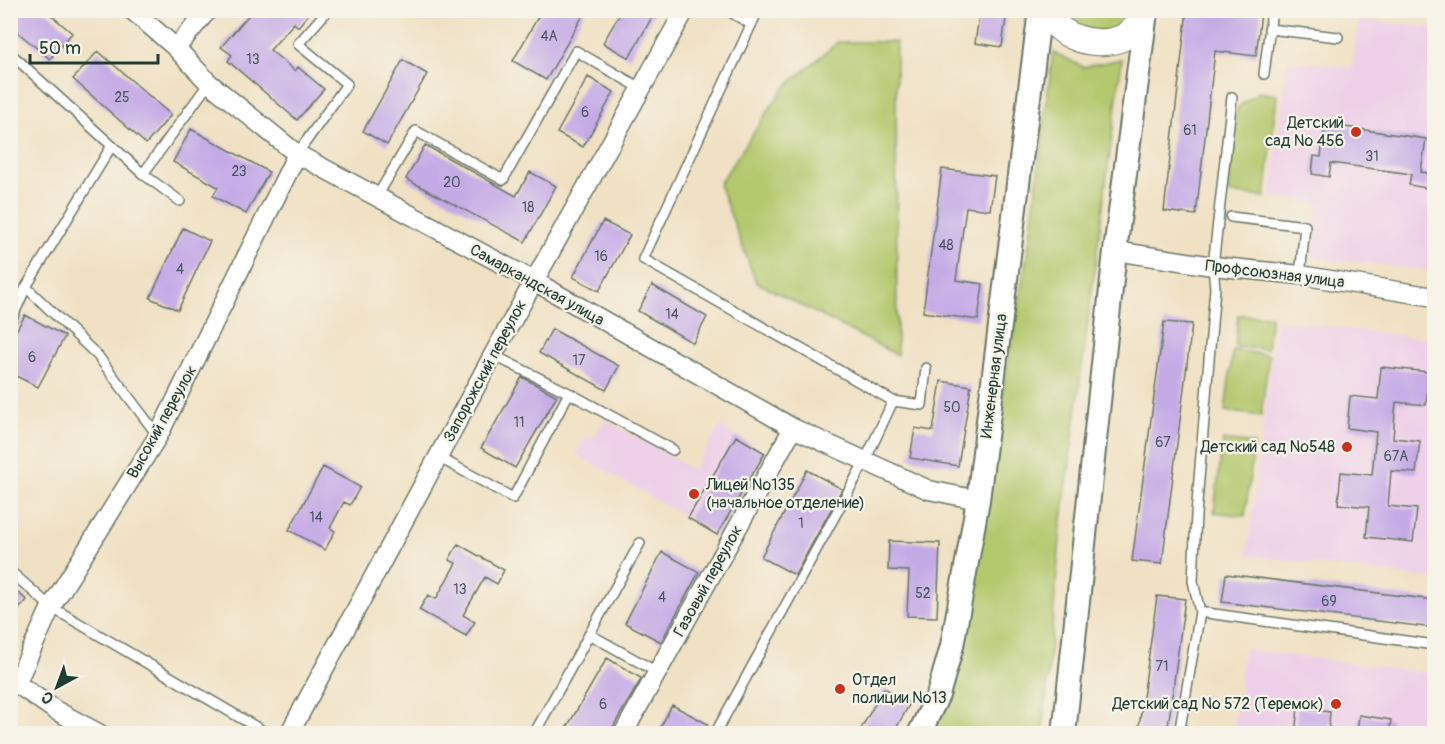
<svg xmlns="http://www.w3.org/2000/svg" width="1445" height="744" font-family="Pangolin,sans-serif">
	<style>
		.built { fill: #eed0e8 }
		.green { fill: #b4c86d; stroke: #6a8250; stroke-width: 1.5 }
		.building { fill: #c5abe6 }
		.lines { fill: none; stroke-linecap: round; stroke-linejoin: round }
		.service-casing { stroke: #687666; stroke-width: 12 }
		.minor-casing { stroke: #687666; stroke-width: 21 }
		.tertiary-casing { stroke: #687666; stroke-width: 26 }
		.secondary-casing { stroke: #687666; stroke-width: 28 }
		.service { stroke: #fff; stroke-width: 9 }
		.minor { stroke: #fff; stroke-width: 18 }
		.tertiary { stroke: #fff; stroke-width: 22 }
		.secondary { stroke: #fff; stroke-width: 26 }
		.poi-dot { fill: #c8321e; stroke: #f7f3e8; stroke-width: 2 }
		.labels { text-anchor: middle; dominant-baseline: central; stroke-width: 4.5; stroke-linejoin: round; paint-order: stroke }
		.number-label { font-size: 14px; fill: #485860 }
		.poi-label { font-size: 16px; fill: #1f3d34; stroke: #f7f3e8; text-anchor: end }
		.street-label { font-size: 16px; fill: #1f3d34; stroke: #f7f3e8 }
	</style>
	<rect width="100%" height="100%" fill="#f7f3e8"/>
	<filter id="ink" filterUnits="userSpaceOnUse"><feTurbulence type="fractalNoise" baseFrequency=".0167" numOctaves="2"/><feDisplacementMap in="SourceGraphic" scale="12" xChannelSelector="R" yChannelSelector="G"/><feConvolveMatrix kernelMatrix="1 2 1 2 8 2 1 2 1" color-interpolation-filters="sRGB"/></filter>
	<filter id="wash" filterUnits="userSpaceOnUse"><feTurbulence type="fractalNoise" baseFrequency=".008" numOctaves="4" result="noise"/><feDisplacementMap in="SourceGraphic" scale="24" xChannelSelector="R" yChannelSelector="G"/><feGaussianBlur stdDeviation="1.35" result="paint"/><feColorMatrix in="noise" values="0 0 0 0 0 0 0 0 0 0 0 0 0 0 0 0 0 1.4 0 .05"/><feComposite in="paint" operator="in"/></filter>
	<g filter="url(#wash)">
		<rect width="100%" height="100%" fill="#f0e1c4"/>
		<path class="built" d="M 1358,19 L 1434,28 L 1434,271 L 1312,257 L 1318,203 L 1271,197 L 1287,60 L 1352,68 Z
			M 1276,320 L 1434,340 L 1434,579 L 1247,555 Z
			M 604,419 L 694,470 L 720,426 L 765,453 L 717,535 L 576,454 L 587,435 L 593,439 Z
			M 1244,649 L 1434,674 L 1434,733 L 1233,734 Z"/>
		<path class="green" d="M 1062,11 L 1138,11 L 1125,28 C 1095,32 1085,35 1062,11 Z
			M 838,42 L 896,42 L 897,355 L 756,282 L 719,184 L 783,89 Z
			M 1053,52 L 1083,67 L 1122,59 L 1061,528 L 1043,733 L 933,734 L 945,708 L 1029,245 Z
			M 1259,92 L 1277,95 L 1265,197 L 1228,193 L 1237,108 Z
			M 1238,315 L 1271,316 L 1267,349 L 1235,347 Z
			M 1233,350 L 1269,355 L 1261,416 L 1225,411 Z
			M 1223,440 L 1254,444 L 1245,516 L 1214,512 Z"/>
		<g id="blocks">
			<path class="building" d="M 10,10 L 45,10 L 72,33 L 50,59 L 10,26 Z
				M 253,10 L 312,10 L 298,27 L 294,23 L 270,50 L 295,71 L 298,67 L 324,89 L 297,120 L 228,61 L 232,55 L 221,47 Z
				M 542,10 L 586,10 L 546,80 L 513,61 Z
				M 622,10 L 656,10 L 629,58 L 603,43 Z
				M 980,10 L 1007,10 L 1002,47 L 975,43 Z
				M 1187,10 L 1261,13 L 1256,56 L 1215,51 L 1196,215 L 1164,211 Z
				M 98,51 L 171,115 L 146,144 L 73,79 Z
				M 403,60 L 427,74 L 387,145 L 363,131 Z
				M 588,77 L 614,92 L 583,147 L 557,133 Z
				M 1325,124 L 1426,139 L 1421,172 L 1428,173 L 1426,188 L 1409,185 L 1411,174 L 1331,163 L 1329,177 L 1312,174 L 1314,156 L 1321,157 Z
				M 191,129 L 269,172 L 246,214 L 213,196 L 218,187 L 173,162 Z
				M 425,145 L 516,196 L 530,172 L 556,186 L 525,242 L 406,179 Z
				M 942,169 L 995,176 L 990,210 L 966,207 L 956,280 L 983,284 L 978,320 L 923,312 Z
				M 603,221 L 630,235 L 599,291 L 573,277 Z
				M 183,228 L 210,241 L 178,310 L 150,298 Z
				M 652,285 L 707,317 L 693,343 L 638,311 Z
				M 25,315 L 65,336 L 38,387 L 10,373 L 10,342 Z
				M 1164,322 L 1192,324 L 1162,564 L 1132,561 Z
				M 552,329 L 619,366 L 606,390 L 539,353 Z
				M 1381,367 L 1429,372 L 1426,405 L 1396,402 L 1393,438 L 1420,441 L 1416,473 L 1391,471 L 1388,506 L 1417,509 L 1413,542 L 1366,537 L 1369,507 L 1338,504 L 1341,472 L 1372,475 L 1376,432 L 1347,428 L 1350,396 L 1378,399 Z
				M 522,377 L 557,396 L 515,468 L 481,448 Z
				M 941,381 L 971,386 L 958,466 L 910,458 L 915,428 L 933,431 Z
				M 736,436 L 765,453 L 717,535 L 688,518 Z
				M 323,467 L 360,487 L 350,505 L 344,502 L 330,528 L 335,531 L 325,550 L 289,530 Z
				M 807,470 L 842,489 L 795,575 L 761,557 Z
				M 889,541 L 940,543 L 937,617 L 907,616 L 909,571 L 888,570 Z
				M 458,544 L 504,570 L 497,584 L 485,577 L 463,615 L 475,622 L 466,636 L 419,610 L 428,595 L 436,599 L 456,563 L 449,560 Z
				M 662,552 L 699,572 L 661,642 L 625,623 Z
				M 1226,574 L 1434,600 L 1434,628 L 1222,602 Z
				M 10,586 L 27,600 L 10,619 Z
				M 1157,596 L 1185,599 L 1167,734 L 1138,734 Z
				M 607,658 L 641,678 L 640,681 L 609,734 L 563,734 Z
				M 884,688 L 910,703 L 893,734 L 858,734 Z
				M 672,705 L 708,724 L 702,734 L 657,734 Z
				M 1298,708 L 1330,712 L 1328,734 L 1295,734 Z
				M 1359,715 L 1391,720 L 1389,734 L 1357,734 Z"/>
		</g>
	</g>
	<g filter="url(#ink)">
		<use href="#blocks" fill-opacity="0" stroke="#687666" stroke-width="1.5"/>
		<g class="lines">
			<g class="service-casing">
				<path id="service" d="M 727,10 L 751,24
					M 938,14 L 938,10
					M 1269,29 L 1338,37
					M 10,53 L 143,174 L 180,201
					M 1264,74 L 1272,10
					M 297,154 L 347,84 L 298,44 L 328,10
					M 143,174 L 209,83
					M 376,198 L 416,131 L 503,180 L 576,51 L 642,89
					M 1231,217 L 1305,226 L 1300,275
					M 26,287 L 98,356 L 158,436
					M 10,323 L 26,287 L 111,147
					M 493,355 L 569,393
					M 893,401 L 922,405 L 926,368
					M 438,457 L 513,498 L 569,393 L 673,450
					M 10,571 L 51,607 L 268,734
					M 1200,612 L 1434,645
					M 589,634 L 657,672
					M 534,734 L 640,543
					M 715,734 L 865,461 L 893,401 L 643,259 L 758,10
					M 1179,734 L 1200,612 L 1193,581 L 1196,515 L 1215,288 L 1213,266 L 1232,97"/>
			</g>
			<g class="minor-casing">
				<path id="minor" d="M 132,10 L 176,48 L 209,83 L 297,154 L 534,281 L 793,428 L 929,490 L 978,500
					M 176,48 L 208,10
					M 1115,251 L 1213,266 L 1300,275 L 1434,297
					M 10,679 L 55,710 L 100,734
					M 16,684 L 51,607 L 158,436 L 297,154
					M 289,734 L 493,355 L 685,10
					M 623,734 L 793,428"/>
			</g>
			<g class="tertiary-casing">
				<path id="tertiary" d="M 919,734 L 938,695 L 952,646 L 978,500 L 1040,10
					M 1064,734 L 1115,251 L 1146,12"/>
			</g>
			<g class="secondary-casing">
				<path id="secondary" d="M 1047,10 C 1056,38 1097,49 1122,38 C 1133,33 1142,21 1146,10"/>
			</g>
			<use href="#service" class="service"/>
			<use href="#minor" class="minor"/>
			<use href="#tertiary" class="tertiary"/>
			<use href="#secondary" class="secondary"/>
		</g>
	</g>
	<g class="poi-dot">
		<circle cx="1356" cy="132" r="6"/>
		<circle cx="1347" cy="447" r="6"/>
		<circle cx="694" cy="494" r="6"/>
		<circle cx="840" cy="689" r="6"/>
		<circle cx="1336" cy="704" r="6"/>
	</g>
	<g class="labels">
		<g class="number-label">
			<text x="549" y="36">4А</text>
			<text x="253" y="59">13</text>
			<text x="122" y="97">25</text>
			<text x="585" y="112">6</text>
			<text x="1190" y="130">61</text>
			<text x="1372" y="156">31</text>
			<text x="239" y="171">23</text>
			<text x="452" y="182">20</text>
			<text x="528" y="207">18</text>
			<text x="946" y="245">48</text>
			<text x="601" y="256">16</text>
			<text x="180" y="269">4</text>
			<text x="672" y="314">14</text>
			<text x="32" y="357">6</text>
			<text x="579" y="360">17</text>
			<text x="952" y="407">50</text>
			<text x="519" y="422">11</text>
			<text x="1163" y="442">67</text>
			<text x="1396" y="456">67А</text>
			<text x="316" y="517">14</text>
			<text x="801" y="523">1</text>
			<text x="460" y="589">13</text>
			<text x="923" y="593">52</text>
			<text x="662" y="597">4</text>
			<text x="1329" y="601">69</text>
			<text x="1162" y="666">71</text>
			<text x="603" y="704">6</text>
		</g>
		<g class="poi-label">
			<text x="1344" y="123">Детский<tspan x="1344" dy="18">сад № 456</tspan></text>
			<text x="1335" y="447">Детский сад №548</text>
			<text x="706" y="485" text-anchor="start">Лицей №135<tspan x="706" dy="18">(начальное отделение)</tspan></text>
			<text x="852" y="680" text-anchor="start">Отдел<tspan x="852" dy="18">полиции №13</tspan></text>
			<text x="1324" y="704">Детский сад № 572 (Теремок)</text>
		</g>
		<g class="street-label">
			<text transform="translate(1275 274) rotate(7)">Профсоюзная улица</text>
			<text transform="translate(537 285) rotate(29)">Самаркандская улица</text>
			<text transform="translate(485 371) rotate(-62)">Запорожский переулок</text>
			<text transform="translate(994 376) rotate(-83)">Инженерная улица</text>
			<text transform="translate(162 422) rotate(-61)">Высокий переулок</text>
			<text transform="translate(708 581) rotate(-61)">Газовый переулок</text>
		</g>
	</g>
	<rect width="1445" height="744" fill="none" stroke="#f7f3e8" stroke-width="36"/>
	<g transform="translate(57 687) rotate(221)" stroke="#f7f3e8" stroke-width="4.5" paint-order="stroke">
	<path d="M0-4.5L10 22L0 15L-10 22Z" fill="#1f3d34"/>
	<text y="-9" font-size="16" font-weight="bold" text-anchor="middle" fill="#1f3d34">С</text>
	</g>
	<path d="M30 54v9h128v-9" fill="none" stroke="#1f3d34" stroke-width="3"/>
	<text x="39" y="54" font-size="18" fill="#1f3d34" stroke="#f7f3e8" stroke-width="4.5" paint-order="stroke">50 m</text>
</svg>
